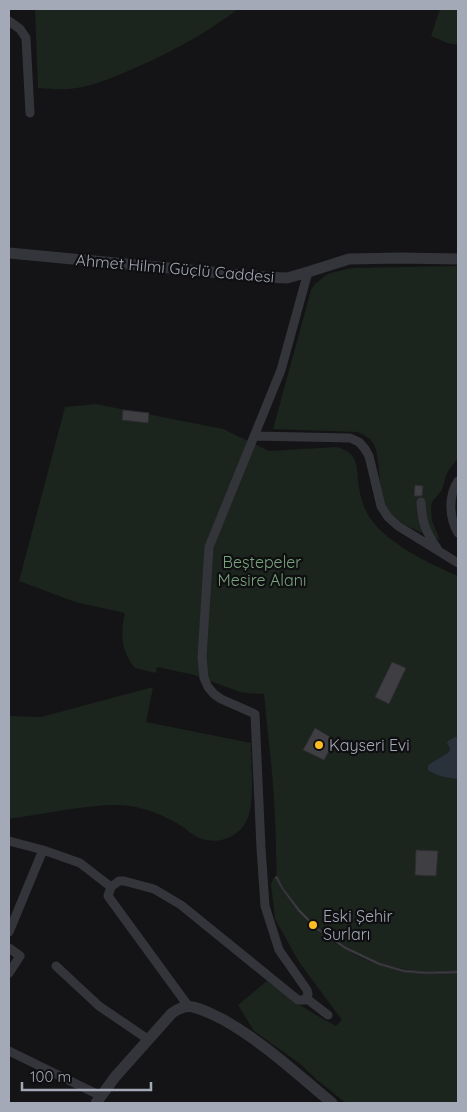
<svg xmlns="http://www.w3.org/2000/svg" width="467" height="1112" font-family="Quicksand,sans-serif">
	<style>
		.green { fill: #1b241d }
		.water { fill: #29323b }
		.building { fill: #3e3e43; stroke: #2e2d32 }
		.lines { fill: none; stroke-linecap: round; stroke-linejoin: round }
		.minor { stroke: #34353b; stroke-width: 9 }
		.tertiary { stroke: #34353b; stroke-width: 11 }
		.poi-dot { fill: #fb2; stroke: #0f0f11; stroke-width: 2 }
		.labels { text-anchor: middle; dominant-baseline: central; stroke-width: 4.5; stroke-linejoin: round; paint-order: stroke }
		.street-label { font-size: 16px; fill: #a4a9b7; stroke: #0f0f11 }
		.park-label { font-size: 16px; fill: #79a47d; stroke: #0f0f11 }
		.poi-label { font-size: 16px; fill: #a4a9b7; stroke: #0f0f11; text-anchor: start }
	</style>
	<rect width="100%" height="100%" fill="#141416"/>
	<path class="green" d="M 35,9 L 238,9 C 203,36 162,57 121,74 C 106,80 92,86 77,88 C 64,90 51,89 38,88 Z
		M 440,9 L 458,9 L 458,45 L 447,43 L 431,36 Z
		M 458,266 L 458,459 L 450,468 L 446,475 L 442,490 L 432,502 L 431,507 L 432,521 L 440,540 C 427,534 404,527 394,517 C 380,503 380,481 378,462 C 377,456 377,449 373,443 C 370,438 364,435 358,432 L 273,429 L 311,290 L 315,284 L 325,276 L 330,273 L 352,268 Z
		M 96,404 L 223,429 L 269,451 L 337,447 C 360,453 356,468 359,487 C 360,496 363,505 367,513 C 383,542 428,563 458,576 L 458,971 C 401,978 347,956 306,916 C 296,906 281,890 277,876 C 276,871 277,863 276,857 C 276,838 275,819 274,800 C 272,764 267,729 264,694 L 247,693 L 240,692 L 194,675 L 157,667 L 156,673 L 135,668 C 121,652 120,633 125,613 L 75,602 L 19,581 L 65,407 Z
		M 153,687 L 146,722 L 251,743 C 251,756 252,769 252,781 C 252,805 252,830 225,839 C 217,842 207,841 199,838 C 192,835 186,829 180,825 C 165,816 148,809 130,806 C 108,803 87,807 65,810 C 47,813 28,816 9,819 L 9,716 L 41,717 Z
		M 275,877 C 311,943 383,982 458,973 L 458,1103 L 346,1103 L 317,1080 L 299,1063 L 254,1031 L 238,1005 L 267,981 C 289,998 311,1013 336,1026 L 342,1020 L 299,962 L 275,919 L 271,884 L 273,879 Z"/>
	<path class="water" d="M 455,737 L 458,737 L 458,779 C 448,778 436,776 428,770 L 428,766 L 431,763 L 448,753 C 451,750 450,746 447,744 L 448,741 Z"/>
	<path class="building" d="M 123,410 L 149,413 L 148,423 L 122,420 Z
		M 415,485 L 423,486 L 422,496 L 414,496 Z
		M 392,662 L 406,668 L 389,704 L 375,697 Z
		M 315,728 L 335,740 L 324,760 L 303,750 Z
		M 416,850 L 438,851 L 436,876 L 415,875 Z
		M 277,876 L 283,888 L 300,910 L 318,928 L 346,947 L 380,963 L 404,970 L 428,972 L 458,971 L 458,973 L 428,974 L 404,972 L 379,965 L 345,949 L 316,929 L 298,911 L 282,889 L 275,877 Z"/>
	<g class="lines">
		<path class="minor" d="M 9,21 L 20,29 L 26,38 L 30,113
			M 254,436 L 350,438 L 359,442 L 365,449 L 369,456 L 381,506 L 388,517 L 398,526 L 458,563
			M 458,481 C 448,496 449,518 458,533
			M 421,502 C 422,522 425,531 437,548
			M 9,841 L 43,850 L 80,863 L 111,887
			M 9,932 L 43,850
			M 9,948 L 20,956 L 9,973
			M 56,966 L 99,1006 L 149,1040
			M 306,998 L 328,1015
			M 189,1007 L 108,896 L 111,887 L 119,881 L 124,881 L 154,889 L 181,905 L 298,1000 L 305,1000 L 308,994 L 307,990 L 279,950 L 265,906 L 261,848 L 255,714 L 221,699 L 214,694 L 208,687 L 204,678 L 202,657 L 209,547 L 281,370 L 308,272
			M 9,1051 L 101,1096"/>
		<path class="tertiary" d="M 9,253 L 265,277 L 287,278 L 308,272 L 349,259 L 401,258 L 458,259
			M 96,1103 L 115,1077 L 172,1013 C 178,1009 185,1005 193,1007 C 203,1009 213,1015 222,1019 C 262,1041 297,1074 332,1103"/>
	</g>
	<g class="poi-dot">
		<circle cx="319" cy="745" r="5"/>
		<circle cx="313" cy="925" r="5"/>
	</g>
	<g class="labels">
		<g class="street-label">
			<text transform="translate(175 268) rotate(5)">Ahmet Hilmi Güçlü Caddesi</text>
		</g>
		<g class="park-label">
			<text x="262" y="562">Beştepeler<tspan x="262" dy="18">Mesire Alanı</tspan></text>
		</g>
		<g class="poi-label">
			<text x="329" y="745">Kayseri Evi</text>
			<text x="323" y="916">Eski Şehir<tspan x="323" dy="18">Surları</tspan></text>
		</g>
	</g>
	<rect width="467" height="1112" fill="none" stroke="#a4a9b7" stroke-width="20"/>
	<path d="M22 1082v8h129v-8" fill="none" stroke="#a4a9b7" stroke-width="2.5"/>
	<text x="30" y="1082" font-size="15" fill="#a4a9b7" stroke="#0f0f11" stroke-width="4" paint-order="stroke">100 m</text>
</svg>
